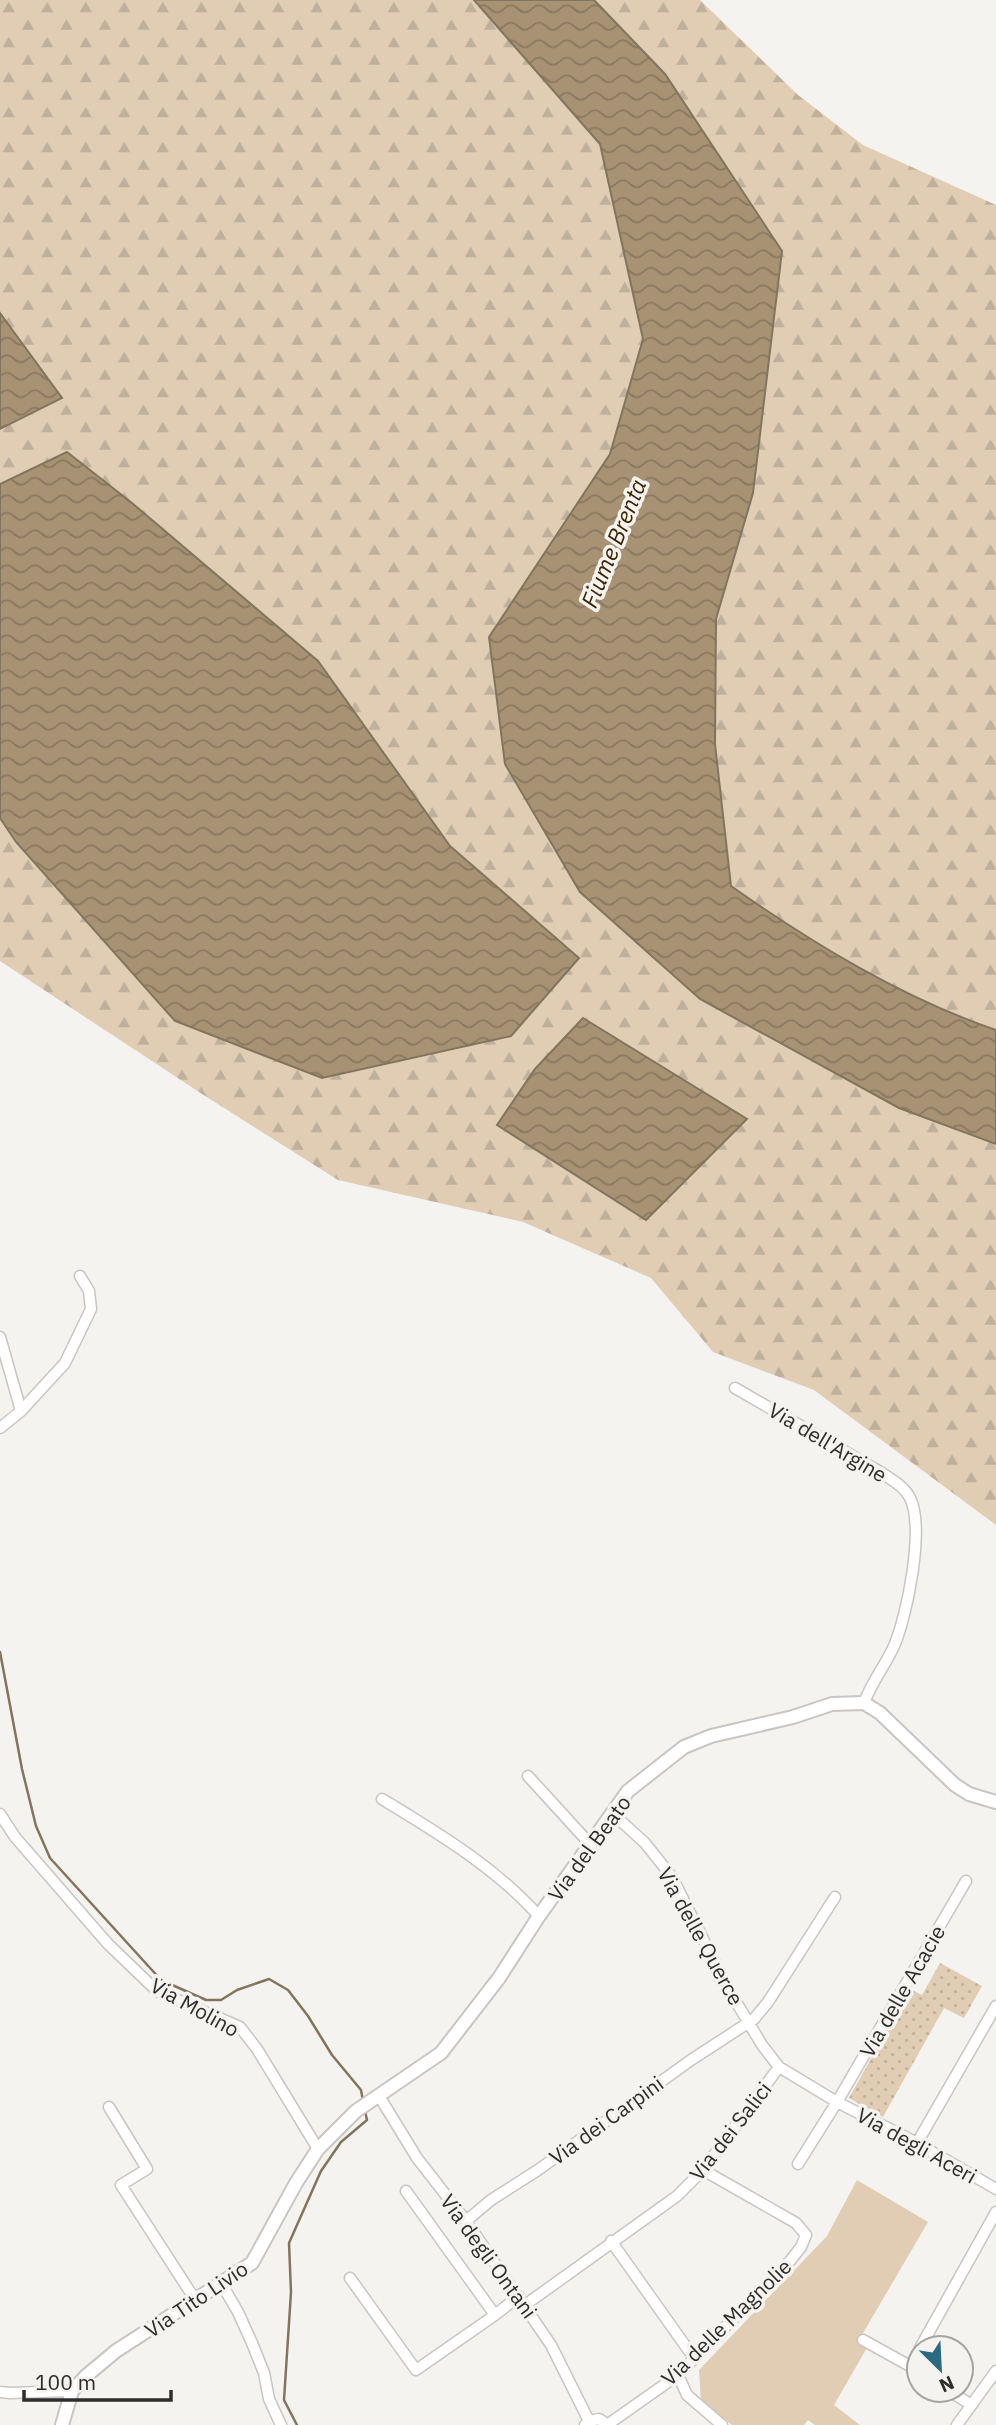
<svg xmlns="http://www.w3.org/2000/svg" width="996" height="2425" font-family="'IBM Plex Sans',sans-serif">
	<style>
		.forest { fill: url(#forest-firs) }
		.park { fill: url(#park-dots) }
		.pitch { fill: #e0cdb4 }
		.water { fill: url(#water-waves); stroke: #83745e; stroke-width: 2 }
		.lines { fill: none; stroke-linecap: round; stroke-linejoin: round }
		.stream { stroke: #83745e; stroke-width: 2.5 }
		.minor-casing { stroke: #c8c5c3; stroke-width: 13 }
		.tertiary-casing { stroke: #c8c5c3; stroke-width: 16 }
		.minor { stroke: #fff; stroke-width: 10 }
		.tertiary { stroke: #fff; stroke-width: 12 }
		.labels { text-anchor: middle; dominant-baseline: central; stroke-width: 7; stroke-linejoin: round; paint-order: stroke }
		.street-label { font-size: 21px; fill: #2e2d2c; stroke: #f5f3f0 }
		.water-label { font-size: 23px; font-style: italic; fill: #3b2400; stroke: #f5f3f0 }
	</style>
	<defs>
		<pattern id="forest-firs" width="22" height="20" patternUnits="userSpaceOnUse" patternTransform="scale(1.75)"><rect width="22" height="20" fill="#e0cdb4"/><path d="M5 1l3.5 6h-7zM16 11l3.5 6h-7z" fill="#c0b09b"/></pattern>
		<pattern id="park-dots" width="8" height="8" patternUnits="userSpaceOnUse" patternTransform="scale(1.75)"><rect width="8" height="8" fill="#e0cdb4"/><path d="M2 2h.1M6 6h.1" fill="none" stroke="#c0b09b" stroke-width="1.8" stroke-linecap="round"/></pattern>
		<pattern id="water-waves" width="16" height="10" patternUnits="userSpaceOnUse" patternTransform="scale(1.75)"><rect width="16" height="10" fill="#a89274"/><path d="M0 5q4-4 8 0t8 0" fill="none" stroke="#89785f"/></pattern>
	</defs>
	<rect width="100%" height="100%" fill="#f5f3f0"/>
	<path class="forest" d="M 0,0 L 700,0 L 798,95 L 863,145 L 996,205 L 996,1525 L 814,1390 L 713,1352 L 651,1278 L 523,1222 L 338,1180 L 202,1094 L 0,961 Z"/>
	<path class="park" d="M 940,1963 L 982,1986 L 964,2018 L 944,2008 L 883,2117 L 849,2098 L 910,1989 L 922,1995 Z"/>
	<path class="pitch" d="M 857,2180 L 928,2222 L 859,2340 L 868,2346 L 834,2405 L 860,2425 L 815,2425 L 808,2420 L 804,2425 L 732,2425 L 701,2401 L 699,2370 L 827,2236 Z"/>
	<path class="water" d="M 474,0 L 594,0 L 665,74 L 782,251 L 753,493 L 716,619 L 715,744 L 731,886 C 812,943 902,998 996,1030 L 996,1144 L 899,1108 L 700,999 L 580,892 L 505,764 L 489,637 L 610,454 L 643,339 L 600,144 Z
		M 0,313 L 62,398 L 0,429 Z
		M 67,452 L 132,503 L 318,661 L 450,846 L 579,958 L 511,1036 L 322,1078 L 175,1021 L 16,842 L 0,818 L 0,484 Z
		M 583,1018 L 747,1119 L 646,1220 L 497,1125 L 535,1069 Z"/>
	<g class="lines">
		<path class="stream" d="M 0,1652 L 22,1769 L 36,1826 L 50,1858 L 161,1980 L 206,2000 L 221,2000 L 237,1990 L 269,1979 L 288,1990 L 308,2016 L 332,2055 L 361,2090 L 363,2101
			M 297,2425 L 284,2400 L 291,2292 L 289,2243 L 321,2171 L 341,2142 L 367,2120 L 365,2111"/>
		<g class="minor-casing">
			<path id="minor" d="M 0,1337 L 21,1411 L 0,1428
				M 735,1388 L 882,1473 C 892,1480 905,1487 910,1498 C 925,1528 907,1616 894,1646 C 885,1666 871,1683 864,1703
				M 21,1411 L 65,1363 L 91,1309 L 89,1291 L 80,1276
				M 528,1776 L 590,1844
				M 382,1799 C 438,1833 495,1867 539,1916
				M 0,1814 L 15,1837 L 108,1944 L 157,1991 L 240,2027 L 257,2049 L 318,2149
				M 613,1814 L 645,1843 L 672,1877 L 726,1985 L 762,2045 L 779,2067 L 837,2102 L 917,2143 L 996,2189
				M 379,2096 L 417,2158 L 466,2221 L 551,2345 L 589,2421
				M 109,2107 L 147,2169 L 121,2185 L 196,2301
				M 917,2143 L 996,2006
				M 798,2164 L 837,2102 L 966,1881
				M 406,2191 L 495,2315
				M 466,2221 L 491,2200 L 538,2170 L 691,2060 L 754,2019 L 768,2002 L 835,1897
				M 611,2241 L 689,2351
				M 350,2278 L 416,2370 L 495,2315 L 519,2296
				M 221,2283 L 238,2312 L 252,2343 L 264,2373 L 269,2399 L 281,2425
				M 525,2305 L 677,2196 L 703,2170 L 779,2067
				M 863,2340 L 919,2371
				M 920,2348 L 996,2212
				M 678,2375 L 687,2395 L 722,2425
				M 948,2390 L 970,2404
				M 0,2392 L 10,2393 L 72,2391
				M 585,2425 L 589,2421 L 599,2419 L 608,2425
				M 607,2425 L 678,2375 L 790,2261 L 801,2247 L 806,2235 L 796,2223 L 703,2170
				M 957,2425 L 996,2371"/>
		</g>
		<g class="tertiary-casing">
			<path id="tertiary" d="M 62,2425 L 72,2391 L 86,2376 L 116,2351 L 252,2263 L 296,2183 L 318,2149 L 356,2111 L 441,2053 L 499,1978 L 539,1916 L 628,1791 L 684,1747 L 711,1736 L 793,1717 L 832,1704 L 864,1703 L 880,1713 L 955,1785 L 969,1794 L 996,1802"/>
		</g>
		<use href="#minor" class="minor"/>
		<use href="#tertiary" class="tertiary"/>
	</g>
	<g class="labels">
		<g class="street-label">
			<text transform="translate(828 1442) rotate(31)">Via dell'Argine</text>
			<text transform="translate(589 1848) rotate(-54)">Via del Beato</text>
			<text transform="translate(701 1936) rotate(61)">Via delle Querce</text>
			<text transform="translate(902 1991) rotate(-60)">Via delle Acacie</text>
			<text transform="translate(195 2007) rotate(29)">Via Molino</text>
			<text transform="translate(606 2120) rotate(-36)">Via dei Carpini</text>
			<text transform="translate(730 2131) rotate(-52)">Via dei Salici</text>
			<text transform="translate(917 2145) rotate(29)">Via degli Aceri</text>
			<text transform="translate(489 2256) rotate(54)">Via degli Ontani</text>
			<text transform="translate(196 2299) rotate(-34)">Via Tito Livio</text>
			<text transform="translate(726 2322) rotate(-44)">Via delle Magnolie</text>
		</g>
		<g class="water-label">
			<text transform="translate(613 543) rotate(-68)">Fiume Brenta</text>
		</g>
	</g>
	<g transform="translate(940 2369) rotate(156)"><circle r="33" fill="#f5f3f0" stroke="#a5a4a2" stroke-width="2"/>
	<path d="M0-5L12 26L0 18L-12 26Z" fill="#2c6a80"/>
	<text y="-10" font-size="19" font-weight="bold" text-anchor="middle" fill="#2e2d2c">N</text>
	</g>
	<path d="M24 2390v10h147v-10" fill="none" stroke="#2e2d2c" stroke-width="3.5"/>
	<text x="35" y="2390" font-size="21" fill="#2e2d2c" stroke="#f5f3f0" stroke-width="5" paint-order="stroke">100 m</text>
</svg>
